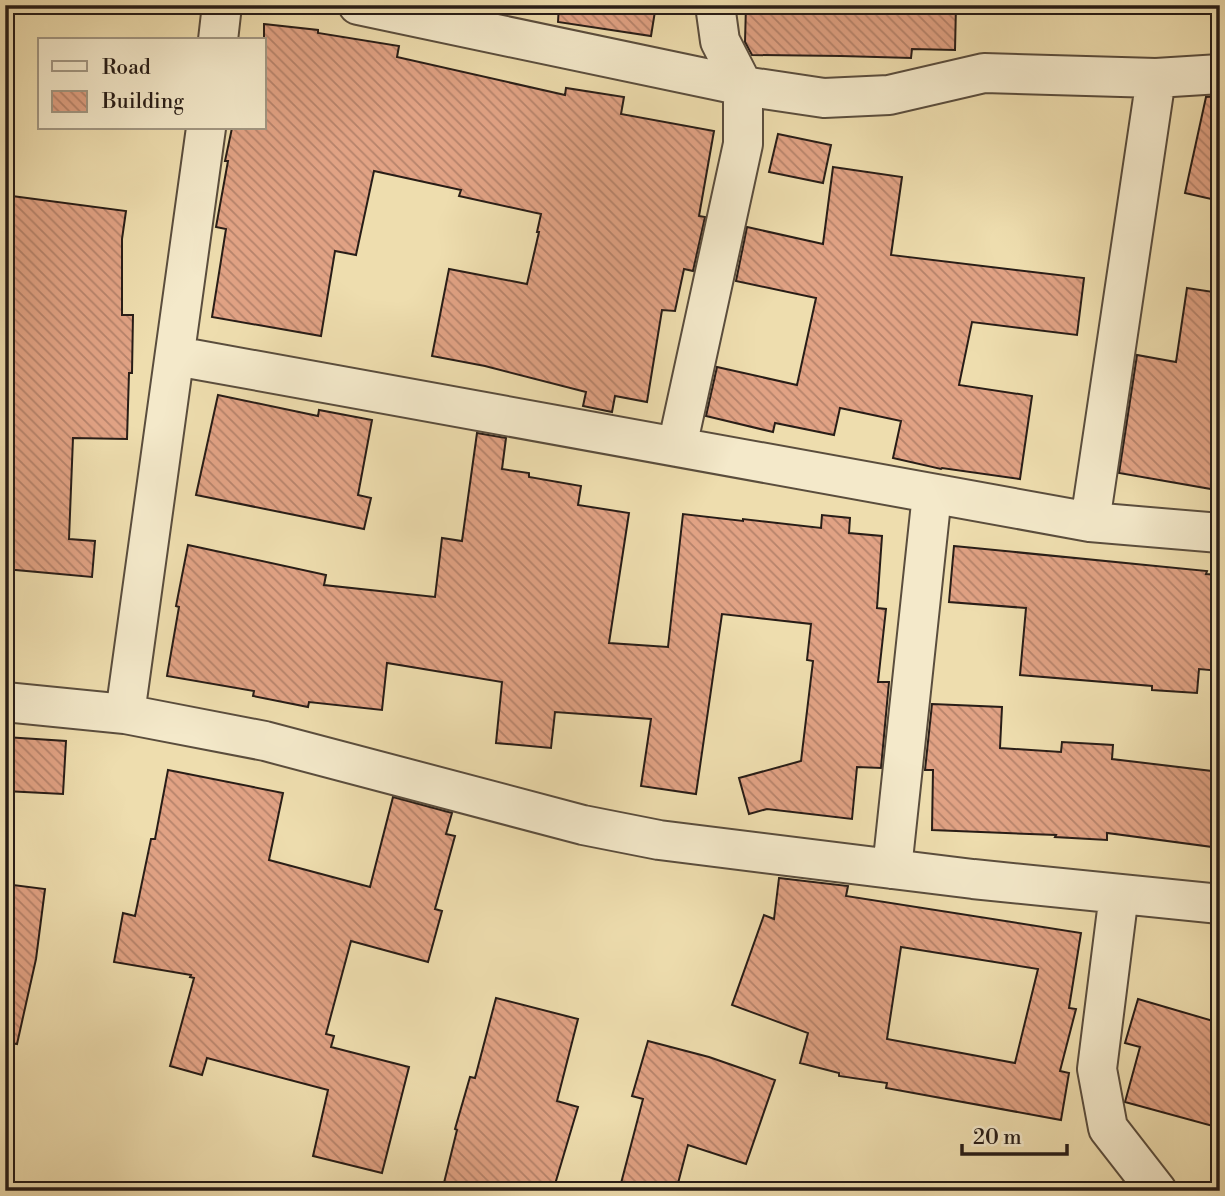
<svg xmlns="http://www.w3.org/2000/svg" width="1225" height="1196" font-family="'Libre Bodoni',serif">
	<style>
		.building { fill: url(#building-back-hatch); stroke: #281d17; stroke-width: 2; fill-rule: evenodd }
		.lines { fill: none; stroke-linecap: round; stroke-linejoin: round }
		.minor-casing { stroke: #5a4d3d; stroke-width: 42 }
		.minor { stroke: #f4e9ca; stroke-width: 38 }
	</style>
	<defs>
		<pattern id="building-back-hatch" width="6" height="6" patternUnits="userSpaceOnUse" patternTransform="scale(1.75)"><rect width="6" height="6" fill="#e1a284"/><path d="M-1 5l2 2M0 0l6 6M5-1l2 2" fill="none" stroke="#b6836b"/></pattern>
	</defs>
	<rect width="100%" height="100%" fill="#eeddae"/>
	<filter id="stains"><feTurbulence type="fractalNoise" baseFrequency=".00286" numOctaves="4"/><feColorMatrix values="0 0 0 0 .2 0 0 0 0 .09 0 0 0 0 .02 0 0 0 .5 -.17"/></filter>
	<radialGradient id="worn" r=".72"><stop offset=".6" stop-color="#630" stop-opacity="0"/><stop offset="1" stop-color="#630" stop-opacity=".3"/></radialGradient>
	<path class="building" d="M 559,5 L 656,5 L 651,36 L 558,22 Z
		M 746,5 L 956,5 L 955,50 L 912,49 L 911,58 L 841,56 L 752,55 L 745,42 Z
		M 264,24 L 318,30 L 318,33 L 399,46 L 397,57 L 565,95 L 566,88 L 624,97 L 621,114 L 714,131 L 699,216 L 705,217 L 693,271 L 684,269 L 675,311 L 662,310 L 647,402 L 615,396 L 612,412 L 583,406 L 586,392 L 485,366 L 432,356 L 449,269 L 527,284 L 539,232 L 537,232 L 541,214 L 459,196 L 461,190 L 374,171 L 356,255 L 335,251 L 321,336 L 212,317 L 226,229 L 216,227 L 228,161 L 225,161 L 232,128 L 264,128 Z
		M 1220,96 L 1220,201 L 1185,193 L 1206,97 Z
		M 778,134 L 831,145 L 823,183 L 769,172 Z
		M 833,167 L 902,177 L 891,255 L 1084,278 L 1077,335 L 972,322 L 959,385 L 1032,396 L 1020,479 L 942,468 L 941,469 L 893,458 L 901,421 L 840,408 L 834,435 L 775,423 L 773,432 L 706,416 L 717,367 L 797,385 L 816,298 L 736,281 L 747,227 L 823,244 Z
		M 12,196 L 126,211 L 122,239 L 122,315 L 133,315 L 132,373 L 129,373 L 127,439 L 73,438 L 69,539 L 95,541 L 92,577 L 5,569 L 5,241 Z
		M 1187,288 L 1220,293 L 1220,440 L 1211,489 L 1119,473 L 1137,355 L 1176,362 Z
		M 218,395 L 318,416 L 319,410 L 372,420 L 358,495 L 371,498 L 364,529 L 196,495 Z
		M 477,433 L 506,438 L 502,469 L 529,473 L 529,477 L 581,486 L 578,505 L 629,513 L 609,643 L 668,647 L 683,514 L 743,521 L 743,519 L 821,528 L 822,515 L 850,518 L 849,533 L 882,536 L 877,608 L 886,609 L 878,682 L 889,682 L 881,768 L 857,767 L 852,819 L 767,809 L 749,814 L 739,778 L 801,761 L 813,661 L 807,660 L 811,624 L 722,614 L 696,794 L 641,786 L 651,719 L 555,712 L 551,748 L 496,743 L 502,682 L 387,663 L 382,710 L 309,702 L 308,707 L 253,696 L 254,691 L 167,676 L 179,607 L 176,606 L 188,545 L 326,575 L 324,585 L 435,597 L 442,538 L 462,541 Z
		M 954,546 L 1207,571 L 1206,574 L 1220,575 L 1220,671 L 1199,669 L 1197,693 L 1152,690 L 1152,686 L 1020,675 L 1026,608 L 949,602 Z
		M 932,704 L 1002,707 L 1000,748 L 1061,752 L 1062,742 L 1113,745 L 1112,759 L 1220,772 L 1220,848 L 1107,833 L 1107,840 L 1055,837 L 1056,835 L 932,830 L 933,770 L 925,770 Z
		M 5,737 L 66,741 L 63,794 L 5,791 Z
		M 168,770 L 283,793 L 269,860 L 370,887 L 393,797 L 452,813 L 446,834 L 455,836 L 435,909 L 442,911 L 428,962 L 351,941 L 326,1034 L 334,1036 L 331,1047 L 409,1067 L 382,1173 L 313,1156 L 328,1090 L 207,1058 L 202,1075 L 170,1066 L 194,978 L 190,977 L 191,975 L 114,962 L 123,913 L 135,916 L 151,839 L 155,839 Z
		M 779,878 L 848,886 L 846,896 L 1081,933 L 1069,1008 L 1076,1009 L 1060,1071 L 1069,1073 L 1061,1120 L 886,1088 L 887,1083 L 839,1076 L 839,1073 L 800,1063 L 808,1033 L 732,1005 L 764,915 L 774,919 ZM 901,947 L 1038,969 L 1015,1063 L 887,1039 Z
		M 5,884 L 45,889 L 36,959 L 17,1044 L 5,1042 Z
		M 496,998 L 578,1019 L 557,1101 L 578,1107 L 553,1191 L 442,1191 L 457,1130 L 455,1129 L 470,1077 L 475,1078 Z
		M 1138,999 L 1220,1023 L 1220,1128 L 1125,1102 L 1140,1047 L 1125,1043 Z
		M 648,1041 L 709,1057 L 775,1080 L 746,1164 L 688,1145 L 676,1191 L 619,1191 L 643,1099 L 632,1096 Z"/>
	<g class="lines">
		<g class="minor-casing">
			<path id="minor" d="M 358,5 L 743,86 L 824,98 L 889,95 L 984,73 L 1156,78 L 1220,74
				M 218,40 L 222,5
				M 176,356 L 1090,522 L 1220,533
				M 677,447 L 743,144 L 743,86 L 720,41 L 715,5
				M 1090,522 L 1156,78
				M 5,702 L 125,714 L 265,741 L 583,825 L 659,840 L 973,879 L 1220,904
				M 125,714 L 206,128
				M 892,869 L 932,494
				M 1119,894 L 1097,1069 L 1108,1128 L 1157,1191"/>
		</g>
		<use href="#minor" class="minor"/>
	</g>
	<rect width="1225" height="1196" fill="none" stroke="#eeddae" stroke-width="28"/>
	<rect x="7" y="7" width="1211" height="1182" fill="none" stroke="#281d17" stroke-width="3.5"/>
	<rect x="14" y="14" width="1197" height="1168" fill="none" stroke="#281d17" stroke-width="2"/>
	<rect x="38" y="38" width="228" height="91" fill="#f4e9ca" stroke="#a29782" stroke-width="2"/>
	<rect x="52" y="61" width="35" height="10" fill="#f4e9ca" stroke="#a29782" stroke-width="2"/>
	<text x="102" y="74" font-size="21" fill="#281d17">Road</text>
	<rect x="52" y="91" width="35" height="21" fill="url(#building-back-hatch)" stroke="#a29782" stroke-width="2"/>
	<text x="102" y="108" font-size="21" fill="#281d17">Building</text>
	<path d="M962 1144v10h105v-10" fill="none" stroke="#281d17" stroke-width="3.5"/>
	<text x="973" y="1144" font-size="21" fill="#281d17" stroke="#f4e9ca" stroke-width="5" paint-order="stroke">20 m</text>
	<rect width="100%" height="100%" filter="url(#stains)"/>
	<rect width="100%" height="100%" fill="url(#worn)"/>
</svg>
